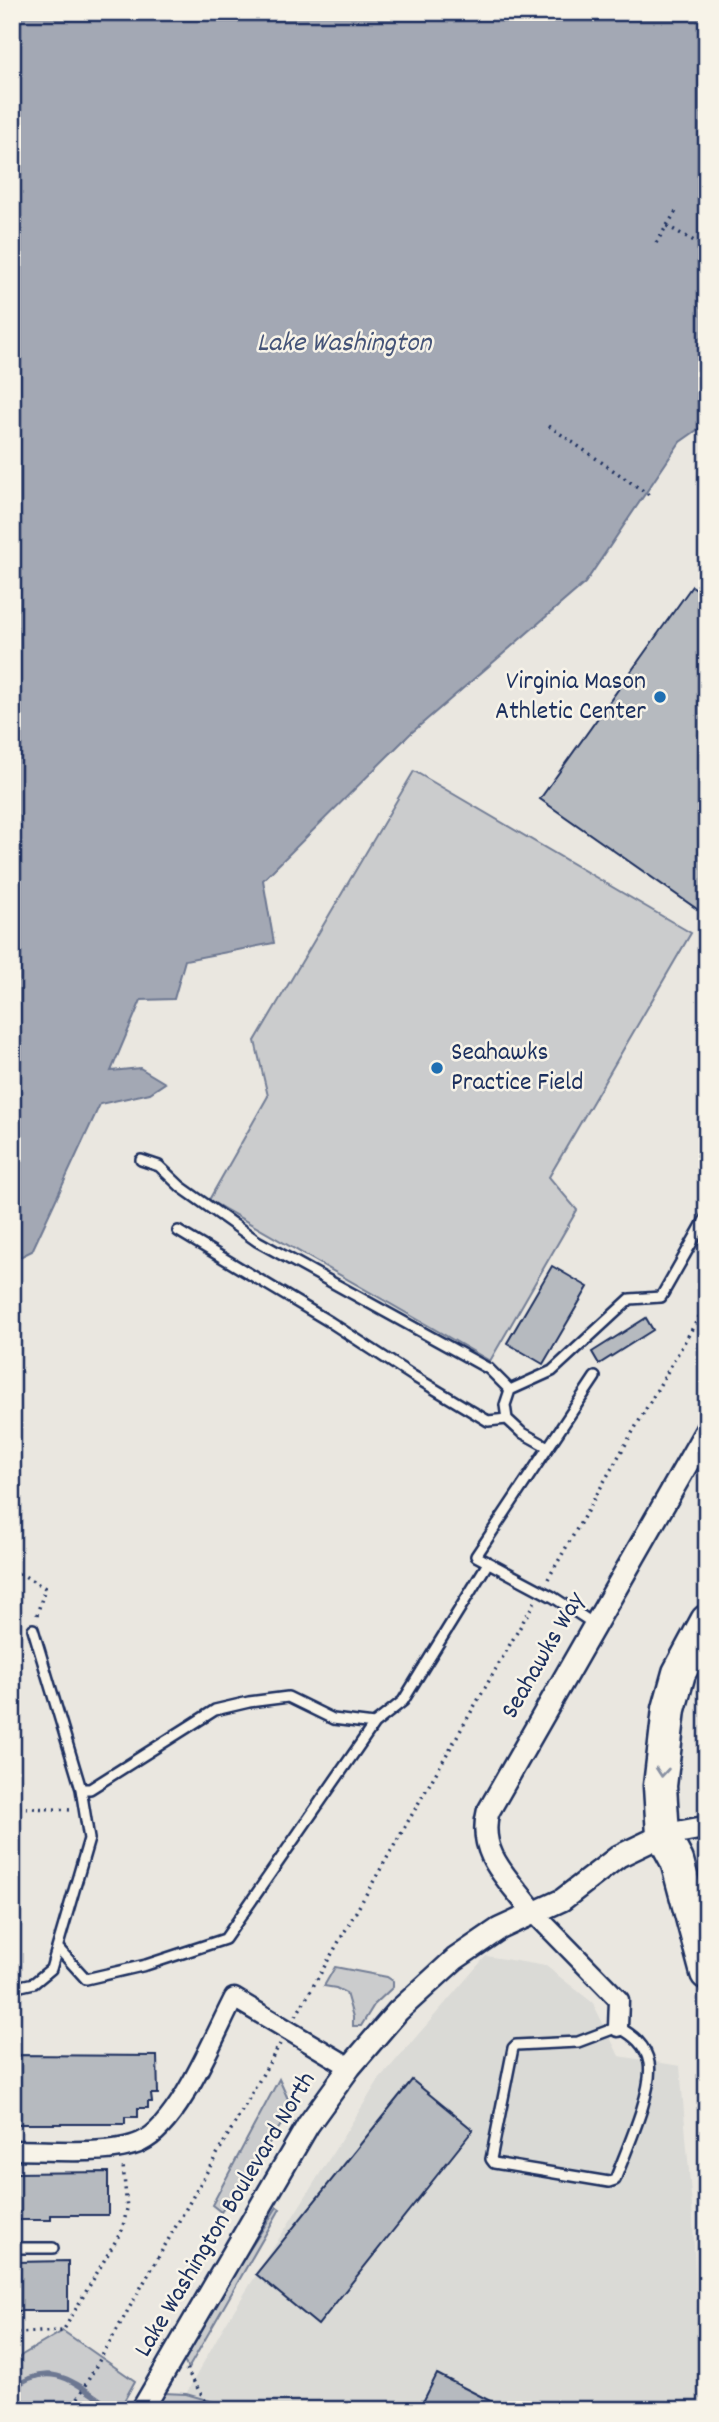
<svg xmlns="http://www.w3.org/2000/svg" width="719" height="2422" font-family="Dekko,sans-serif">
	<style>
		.built { fill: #dadad6 }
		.green { fill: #cbcccd; stroke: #737e96; stroke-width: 2 }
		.water { fill: #a3a8b4; stroke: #6d7892; stroke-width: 2 }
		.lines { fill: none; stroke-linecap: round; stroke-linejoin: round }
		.stream { stroke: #6d7892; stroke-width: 5 }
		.building { fill: #b6babf; stroke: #1b2f5e; stroke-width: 2 }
		.service-casing { stroke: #1b2f5e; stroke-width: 14 }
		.minor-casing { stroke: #1b2f5e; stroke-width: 23 }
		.tertiary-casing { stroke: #1b2f5e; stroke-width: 26 }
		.motorway-casing { stroke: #1b2f5e; stroke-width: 37 }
		.path { stroke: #1b2f5e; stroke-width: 3.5; stroke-dasharray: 2 5; stroke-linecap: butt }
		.service { stroke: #f7f3e8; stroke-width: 9 }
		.minor { stroke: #f7f3e8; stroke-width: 18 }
		.tertiary { stroke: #f7f3e8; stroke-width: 21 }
		.motorway { stroke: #f7f3e8; stroke-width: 32 }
		.oneway { stroke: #8991a3 }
		.poi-dot { fill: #1f6fb2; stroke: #f7f3e8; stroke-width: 2.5 }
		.labels { text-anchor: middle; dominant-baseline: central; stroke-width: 5; stroke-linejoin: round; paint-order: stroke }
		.poi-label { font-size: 26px; fill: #1b2f5e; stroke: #f7f3e8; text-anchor: end }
		.street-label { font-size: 26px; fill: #1b2f5e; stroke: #f7f3e8 }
		.water-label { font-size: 28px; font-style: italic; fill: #445378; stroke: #f7f3e8 }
	</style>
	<rect width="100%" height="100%" fill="#eae7e0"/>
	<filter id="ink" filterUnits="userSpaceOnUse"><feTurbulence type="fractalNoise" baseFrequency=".0143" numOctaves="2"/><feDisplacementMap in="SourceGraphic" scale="14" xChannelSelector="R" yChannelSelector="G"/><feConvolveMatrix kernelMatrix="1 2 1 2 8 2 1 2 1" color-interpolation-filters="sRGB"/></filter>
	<g filter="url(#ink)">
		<path class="built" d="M 486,1956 L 546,1966 L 593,2003 L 619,2056 L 680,2066 L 693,2218 L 700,2410 L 242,2410 L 186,2394 L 221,2331 L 378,2081 Z"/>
		<path class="green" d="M 414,771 L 691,933 L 549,1177 L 577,1210 L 490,1361 L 209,1200 L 268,1096 L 255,1041 Z
			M 335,1967 L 387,1977 L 393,1981 L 393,1987 L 374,2005 L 361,2026 L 353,2026 L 353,2017 L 346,1993 L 336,1988 L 324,1986 Z
			M 279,2079 L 292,2108 L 251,2171 L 221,2212 L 212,2205 Z
			M 277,2207 L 280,2209 L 188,2369 L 184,2361 L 241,2263 Z
			M 63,2331 L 135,2381 L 119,2410 L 12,2410 L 12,2365 L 22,2355 Z
			M 163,2393 L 186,2394 L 242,2410 L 154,2410 Z"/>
		<path class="water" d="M 12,12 L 707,12 L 707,423 L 680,442 L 585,583 L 410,734 L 263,880 L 274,943 L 185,960 L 174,999 L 141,1000 L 111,1071 L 140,1068 L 165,1083 L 150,1093 L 100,1104 L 32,1251 L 12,1261 Z"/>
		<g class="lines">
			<path class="stream" d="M 12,2389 C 53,2356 79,2387 115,2410"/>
		</g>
		<path class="building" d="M 692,586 L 707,596 L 707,916 L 540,799 Z
			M 552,1266 L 588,1287 L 543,1364 L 507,1343 Z
			M 646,1318 L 653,1330 L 599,1364 L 592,1352 Z
			M 12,2055 L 157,2056 L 158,2094 L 151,2094 L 152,2102 L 148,2102 L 148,2108 L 138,2108 L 138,2117 L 125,2117 L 125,2124 L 12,2124 Z
			M 412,2080 L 473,2130 L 318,2325 L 256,2274 Z
			M 108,2172 L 108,2215 L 51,2215 L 51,2220 L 12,2220 L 12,2173 Z
			M 68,2261 L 68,2311 L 16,2311 L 16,2262 Z
			M 437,2374 L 508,2410 L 419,2410 Z"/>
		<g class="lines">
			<g class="service-casing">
				<path id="service" d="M 141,1160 L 159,1166 L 181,1187 L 257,1241 L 489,1369 L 510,1390
					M 178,1231 L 330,1322 L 413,1376 L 488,1421 L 507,1419
					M 548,1447 L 521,1432 L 507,1419 L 505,1405 L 510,1390 L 552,1371 L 630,1299 L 661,1297 L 707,1216
					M 594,1624 L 553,1597 L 476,1556 L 595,1377
					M 81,1789 L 90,1789 L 215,1710 L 249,1702 L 288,1697 L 333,1719 L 374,1724 L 403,1701 L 488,1563
					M 58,1948 L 86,1979 L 146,1965 L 225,1939 L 374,1724
					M 12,1988 L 34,1983 L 51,1969 L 89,1839 L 81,1789 L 33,1629
					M 618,2027 C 633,2035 646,2045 649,2063 C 654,2090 625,2153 615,2180 L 609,2182 L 494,2163 L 491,2159 L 513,2048 L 516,2045 L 578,2042 Z
					M 12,2248 L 53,2248"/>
			</g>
			<g class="minor-casing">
				<path id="minor" d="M 533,1912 L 619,2000 L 618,2027
					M 12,2150 C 47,2150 111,2156 141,2142 C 179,2125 214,2036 234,1998 L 350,2067"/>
			</g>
			<g class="tertiary-casing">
				<path id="tertiary" d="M 533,1912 C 510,1880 477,1855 488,1812 L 707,1429
					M 142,2410 L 308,2125 L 350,2067 L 398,2011 L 455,1959 L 499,1929 L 562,1900 L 619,1856 L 663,1835 L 707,1827"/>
			</g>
			<g class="motorway-casing">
				<path id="motorway" d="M 707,1621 L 679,1673 L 669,1709 L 660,1786 L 663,1835 L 677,1861 L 707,1973"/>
			</g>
			<path class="path" d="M 667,226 L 707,248
				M 656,243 L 678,208
				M 549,426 L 652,497
				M 12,1575 L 21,1574 L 45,1588 L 36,1618
				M 548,1579 L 707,1303
				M 12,1807 L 72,1810
				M 296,2016 L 535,1601
				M 12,2337 L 16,2333 L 63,2331 L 122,2230 L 127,2209 L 123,2165
				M 186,2369 L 211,2410
				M 71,2410 L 280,2044"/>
			<use href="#service" class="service"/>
			<use href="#minor" class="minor"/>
			<use href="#tertiary" class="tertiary"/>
			<use href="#motorway" class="motorway"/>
		</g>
		<defs><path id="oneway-chevron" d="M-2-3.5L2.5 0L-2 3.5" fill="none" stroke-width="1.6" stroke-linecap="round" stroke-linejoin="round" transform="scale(1.75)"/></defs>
		<use class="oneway" href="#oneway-chevron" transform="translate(662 1772) rotate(95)"/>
	</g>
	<g class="poi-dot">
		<circle cx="660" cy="697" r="7"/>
		<circle cx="437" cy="1068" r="7"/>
	</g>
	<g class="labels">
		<g class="poi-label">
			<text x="646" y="682">Virginia Mason<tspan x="646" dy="30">Athletic Center</tspan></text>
			<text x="451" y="1053" text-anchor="start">Seahawks<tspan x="451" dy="30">Practice Field</tspan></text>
		</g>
		<g class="street-label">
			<text transform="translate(544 1656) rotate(-60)">Seahawks Way</text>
			<text transform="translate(226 2215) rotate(-59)">Lake Washington Boulevard North</text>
		</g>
		<g class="water-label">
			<text x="344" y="345">Lake Washington</text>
		</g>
	</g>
	<rect width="719" height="2422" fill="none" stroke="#f7f3e8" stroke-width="42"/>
	<rect x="21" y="21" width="677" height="2380" fill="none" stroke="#1b2f5e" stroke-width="2.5" filter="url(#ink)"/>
</svg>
